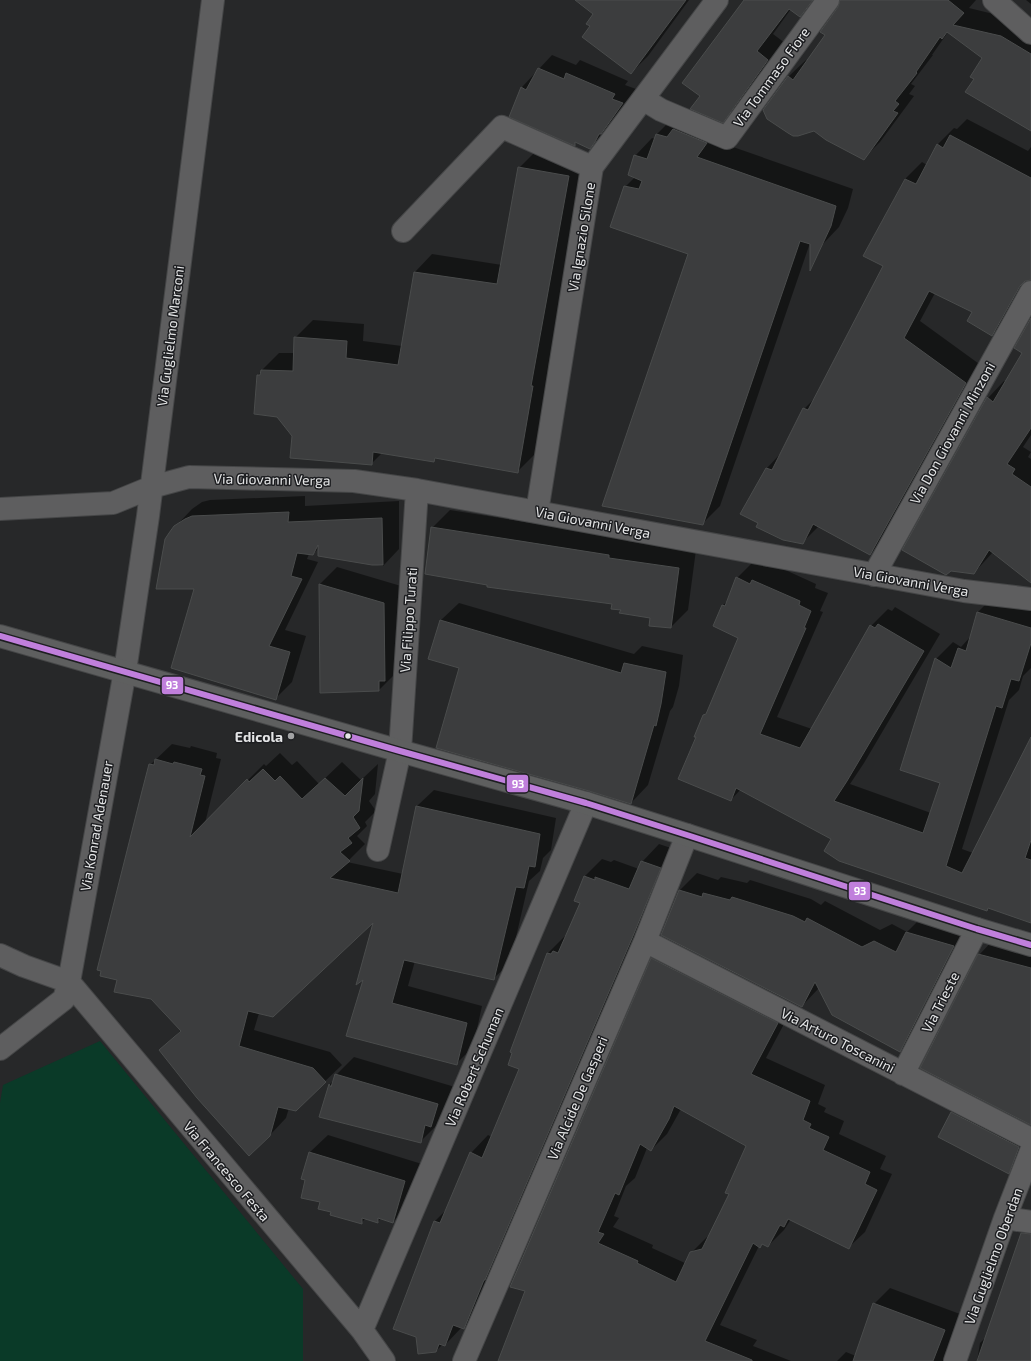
<svg xmlns="http://www.w3.org/2000/svg" width="1031" height="1361" font-family="'Exo 2',sans-serif">
	<style>
		.green { fill: #0a3a28 }
		.shadow { fill: #0007; fill-rule: evenodd }
		.building { fill: #3c3d3e; stroke: #4a4c4c; fill-rule: evenodd }
		.lines { fill: none; stroke-linecap: round; stroke-linejoin: round }
		.minor-casing { stroke: #454647; stroke-width: 24 }
		.major-casing { stroke: #454647; stroke-width: 24 }
		.minor { stroke: #5e5e5f; stroke-width: 22 }
		.major { stroke: #5e5f5f; stroke-width: 22 }
		.bus-1-casing { stroke: #1d1e21; stroke-width: 9 }
		.bus-1 { stroke: #c07fdc; stroke-width: 6 }
		.poi-dot { fill: #a2a3a4; stroke: #1d1e21; stroke-width: 1.5 }
		.bus-dot { fill: #e4e5e6; stroke: #1d1e21; stroke-width: 1.5 }
		.labels { text-anchor: middle; dominant-baseline: central; stroke-width: 3; stroke-linejoin: round; paint-order: stroke }
		.street-label { font-size: 14px; fill: #e4e5e6; stroke: #1d1e21 }
		.poi-label { font-size: 14px; font-weight: bold; fill: #e4e5e6; stroke: #1d1e21; text-anchor: end }
		.line-badge { stroke: #1d1e21; stroke-width: 1.5 }
		.badge-label { font-size: 11px; text-anchor: middle; font-weight: bold; fill: #fff }
	</style>
	<rect width="100%" height="100%" fill="#272829"/>
	<path class="green" d="M 100,1041 L 303,1289 L 303,1361 L 0,1361 L 0,1103 L 3,1085 Z"/>
	<path class="shadow" d="M 598,0 L 689,0 L 648,56 L 631,73 L 591,26 Z
		M 746,0 L 816,0 L 800,16 L 791,9 L 773,34 L 785,43 L 739,104 L 722,121 L 702,96 Z
		M 841,0 L 976,0 L 969,8 L 1018,20 L 1031,27 L 1031,129 L 975,79 L 983,58 L 948,32 L 932,55 L 933,55 L 911,84 L 915,86 L 909,94 L 914,96 L 880,142 L 863,159 L 814,130 L 764,110 L 789,76 L 806,60 L 808,61 L 827,35 Z
		M 1026,0 L 1031,0 L 1031,4 Z
		M 552,55 L 576,65 L 580,60 L 628,81 L 625,85 L 636,89 L 603,134 L 590,148 L 577,142 L 574,144 L 511,116 L 522,87 Z
		M 674,117 L 713,140 L 853,189 L 848,208 L 839,227 L 822,245 L 810,243 L 720,506 L 702,524 L 689,253 L 625,187 L 635,177 L 635,156 L 652,138 L 655,139 L 657,134 Z
		M 967,119 L 1028,151 L 1031,147 L 1031,278 L 1009,318 L 992,334 L 973,312 L 935,293 L 920,321 L 982,366 L 886,537 L 870,554 L 819,526 L 802,543 L 760,523 L 767,468 L 781,453 L 804,409 L 816,397 L 885,266 L 864,256 L 905,179 L 922,162 L 927,165 L 937,145 L 954,128 L 957,129 Z
		M 537,150 L 586,159 L 548,368 L 550,369 L 535,454 L 517,472 L 437,457 L 434,461 L 383,452 L 371,464 L 293,436 L 258,375 L 262,370 L 279,353 L 295,353 L 295,338 L 313,320 L 364,324 L 363,341 L 402,346 L 415,272 L 432,254 L 502,265 L 519,168 Z
		M 1031,320 L 1031,435 L 1023,447 L 1031,452 L 1028,457 L 1031,459 L 1031,581 L 993,552 L 974,573 L 988,398 L 1004,381 L 1006,382 L 1023,352 Z
		M 305,496 L 305,506 L 399,501 L 399,549 L 383,566 L 319,555 L 319,548 L 313,554 L 309,554 L 307,559 L 318,562 L 285,630 L 306,636 L 292,682 L 276,698 L 196,588 L 175,527 L 192,509 L 202,502 L 210,500 Z
		M 450,510 L 626,538 L 627,541 L 696,550 L 688,610 L 671,627 L 651,617 L 622,609 L 613,603 L 488,584 L 432,528 Z
		M 754,561 L 767,567 L 770,563 L 816,584 L 815,588 L 828,593 L 820,611 L 823,612 L 777,717 L 812,729 L 871,626 L 888,609 L 892,611 L 895,607 L 940,634 L 864,763 L 850,784 L 931,813 L 941,782 L 936,659 L 953,642 L 961,647 L 971,636 L 978,612 L 995,595 L 1031,606 L 1031,668 L 1023,676 L 1019,690 L 1009,700 L 962,849 L 973,853 L 1031,739 L 1031,922 L 990,907 L 987,910 L 832,839 L 741,789 L 731,800 L 704,715 L 708,712 L 740,637 L 714,626 L 723,605 L 729,600 L 737,578 Z
		M 337,567 L 401,586 L 396,673 L 379,690 L 320,584 Z
		M 459,603 L 634,654 L 642,646 L 683,655 L 679,686 L 673,707 L 670,711 L 648,785 L 631,803 L 460,667 L 429,658 L 441,620 Z
		M 172,744 L 190,748 L 191,746 L 217,753 L 216,758 L 221,759 L 205,823 L 264,764 L 266,766 L 280,753 L 292,765 L 297,761 L 319,784 L 342,762 L 361,780 L 378,764 L 375,794 L 369,801 L 376,811 L 365,822 L 367,826 L 357,836 L 365,844 L 347,862 L 403,874 L 417,806 L 434,790 L 556,818 L 551,850 L 543,858 L 540,871 L 529,881 L 510,963 L 493,979 L 415,961 L 408,986 L 482,1006 L 473,1047 L 456,1064 L 348,1036 L 365,977 L 374,920 L 259,1013 L 254,1030 L 330,1052 L 342,1065 L 295,1110 L 289,1108 L 286,1118 L 270,1135 L 160,1050 L 181,1030 L 152,998 L 118,979 L 150,765 Z
		M 659,844 L 677,850 L 482,1310 L 464,1328 L 462,1327 L 445,1345 L 443,1344 L 436,1351 L 417,1336 L 394,1328 L 435,1221 L 446,1210 L 471,1153 L 488,1135 L 492,1137 L 521,1068 L 514,1052 L 511,1051 L 548,953 L 565,936 L 567,936 L 581,903 L 576,900 L 585,876 L 602,859 L 611,862 L 614,860 L 639,869 L 642,862 Z
		M 697,873 L 718,880 L 721,877 L 747,883 L 750,880 L 811,899 L 821,905 L 825,901 L 880,930 L 892,924 L 907,932 L 924,915 L 971,929 L 917,1034 L 900,1051 L 819,988 L 802,1006 L 679,891 Z
		M 996,937 L 1031,947 L 1031,1124 L 979,955 Z
		M 668,943 L 793,1007 L 766,1058 L 825,1085 L 818,1104 L 826,1108 L 824,1112 L 844,1121 L 839,1134 L 886,1156 L 880,1169 L 892,1174 L 865,1232 L 849,1247 L 791,1219 L 784,1230 L 768,1246 L 763,1243 L 760,1246 L 759,1246 L 720,1325 L 757,1340 L 753,1346 L 791,1361 L 499,1361 L 652,959 ZM 681,1109 L 748,1145 L 730,1194 L 710,1236 L 707,1237 L 691,1253 L 685,1263 L 652,1248 L 653,1245 L 613,1227 L 619,1218 L 614,1216 L 626,1186 L 635,1178 L 647,1148 L 651,1150 L 667,1134 Z
		M 354,1057 L 455,1087 L 448,1109 L 440,1117 L 438,1124 L 420,1142 L 320,1116 L 330,1084 L 335,1079 L 336,1075 Z
		M 961,1103 L 1028,1138 L 1017,1164 L 1009,1173 L 952,1112 Z
		M 328,1135 L 422,1164 L 410,1204 L 393,1222 L 381,1218 L 378,1222 L 366,1218 L 361,1223 L 332,1212 L 321,1202 L 306,1179 L 302,1179 L 310,1152 Z
		M 1031,1224 L 1031,1361 L 977,1361 L 980,1343 L 986,1337 L 1022,1234 Z
		M 890,1288 L 960,1314 L 943,1361 L 837,1361 L 846,1352 L 856,1356 L 874,1304 Z"/>
	<path class="building" d="M 575,0 L 686,0 L 631,74 L 582,37 L 590,26 L 586,24 L 593,14 Z
		M 744,0 L 813,0 L 800,17 L 789,9 L 757,51 L 768,60 L 723,123 L 690,109 L 700,96 L 682,83 Z
		M 840,0 L 948,0 L 964,13 L 953,25 L 1001,36 L 1031,54 L 1031,131 L 965,92 L 974,79 L 970,77 L 982,58 L 947,32 L 942,39 L 940,37 L 916,72 L 917,73 L 895,101 L 899,104 L 893,111 L 898,113 L 864,160 L 826,140 L 814,131 L 798,136 L 793,136 L 788,133 L 767,119 L 763,110 L 788,76 L 793,80 L 825,35 L 820,32 L 838,7 Z
		M 538,68 L 564,79 L 566,73 L 615,94 L 612,99 L 623,103 L 601,134 L 599,134 L 595,142 L 590,149 L 575,142 L 575,146 L 509,117 L 521,87 L 526,90 Z
		M 673,129 L 707,143 L 697,157 L 836,206 L 831,226 L 810,271 L 810,244 L 800,241 L 703,525 L 602,506 L 688,254 L 610,227 L 624,186 L 639,189 L 642,181 L 628,175 L 634,155 L 647,159 L 656,134 L 667,137 Z
		M 950,135 L 1031,178 L 1031,280 L 1025,281 L 1020,286 L 992,336 L 967,321 L 972,312 L 929,291 L 904,338 L 966,383 L 870,555 L 813,524 L 803,544 L 783,540 L 756,527 L 758,523 L 740,514 L 766,468 L 772,470 L 803,408 L 808,410 L 883,266 L 863,256 L 905,179 L 916,184 L 937,144 L 943,148 Z
		M 518,167 L 569,176 L 531,386 L 533,386 L 518,473 L 435,458 L 434,462 L 373,452 L 372,465 L 290,458 L 292,436 L 277,417 L 254,414 L 257,375 L 260,375 L 261,370 L 293,371 L 294,337 L 347,341 L 346,358 L 398,365 L 414,272 L 497,284 Z
		M 1031,318 L 1031,428 L 1007,464 L 1015,469 L 1012,474 L 1031,487 L 1031,583 L 989,550 L 974,574 L 951,571 L 946,575 L 902,550 L 987,397 L 993,402 L 1022,353 L 1014,348 Z
		M 289,512 L 288,522 L 382,518 L 383,565 L 372,565 L 318,556 L 318,545 L 313,555 L 297,553 L 291,576 L 302,579 L 269,646 L 290,652 L 276,700 L 171,668 L 194,589 L 156,589 L 165,539 L 169,533 L 174,526 L 185,519 L 192,516 Z
		M 431,527 L 609,555 L 609,558 L 679,568 L 671,628 L 649,626 L 650,618 L 619,613 L 621,610 L 611,609 L 612,604 L 487,587 L 487,585 L 425,574 Z
		M 736,577 L 750,584 L 752,580 L 800,601 L 799,605 L 811,611 L 804,628 L 806,628 L 760,734 L 800,748 L 870,625 L 875,628 L 878,624 L 924,651 L 847,781 L 834,801 L 923,833 L 940,783 L 900,770 L 935,658 L 951,668 L 958,648 L 966,651 L 977,612 L 1031,628 L 1031,643 L 1019,681 L 1011,679 L 1002,708 L 996,706 L 946,866 L 962,873 L 1031,737 L 1031,840 L 1025,858 L 1031,860 L 1031,923 L 988,908 L 987,911 L 839,861 L 824,851 L 831,839 L 736,788 L 731,801 L 678,779 L 696,737 L 694,737 L 703,715 L 706,714 L 738,638 L 713,626 L 722,605 L 725,606 Z
		M 319,584 L 384,603 L 385,681 L 379,681 L 379,691 L 320,693 Z
		M 440,620 L 621,673 L 624,663 L 666,672 L 661,704 L 656,726 L 654,725 L 631,804 L 589,791 L 436,748 L 459,668 L 428,659 Z
		M 155,759 L 173,764 L 174,762 L 202,769 L 200,775 L 205,776 L 190,837 L 247,779 L 249,782 L 263,769 L 275,781 L 280,776 L 302,799 L 325,778 L 345,796 L 363,778 L 359,811 L 353,817 L 360,828 L 348,838 L 352,843 L 340,852 L 350,861 L 330,878 L 398,893 L 416,806 L 540,834 L 535,867 L 529,866 L 524,888 L 516,887 L 494,980 L 404,960 L 392,1003 L 467,1023 L 457,1065 L 346,1036 L 363,980 L 356,985 L 373,923 L 273,1017 L 248,1011 L 239,1046 L 313,1068 L 326,1082 L 296,1111 L 278,1107 L 270,1136 L 249,1156 L 197,1098 L 159,1050 L 181,1031 L 151,999 L 114,992 L 117,980 L 100,976 L 101,971 L 97,970 L 142,791 L 149,764 L 154,765 Z
		M 641,861 L 661,868 L 633,936 L 485,1280 L 484,1280 L 464,1329 L 453,1325 L 445,1346 L 439,1344 L 436,1352 L 418,1354 L 416,1337 L 393,1329 L 434,1221 L 440,1223 L 470,1152 L 482,1158 L 519,1069 L 508,1065 L 512,1053 L 510,1052 L 547,953 L 551,954 L 553,951 L 558,953 L 580,903 L 574,901 L 584,876 L 595,880 L 595,877 L 629,889 Z
		M 679,890 L 702,897 L 703,893 L 730,900 L 732,897 L 793,916 L 805,922 L 807,918 L 862,947 L 874,941 L 896,952 L 906,932 L 954,946 L 900,1052 L 832,1015 L 815,982 L 802,1007 L 661,935 Z
		M 978,954 L 1031,968 L 1031,1125 L 920,1068 Z
		M 651,958 L 778,1023 L 751,1074 L 810,1101 L 803,1120 L 811,1124 L 809,1128 L 829,1137 L 823,1150 L 870,1172 L 865,1184 L 877,1190 L 849,1249 L 788,1219 L 784,1227 L 780,1225 L 768,1247 L 762,1244 L 760,1248 L 753,1243 L 705,1341 L 752,1360 L 752,1361 L 498,1361 L 525,1291 L 510,1287 ZM 674,1106 L 746,1146 L 725,1193 L 729,1194 L 702,1249 L 690,1252 L 676,1282 L 637,1263 L 638,1261 L 598,1243 L 604,1234 L 598,1232 L 615,1193 L 619,1195 L 640,1144 L 651,1151 L 669,1119 Z
		M 335,1074 L 438,1104 L 431,1127 L 425,1125 L 421,1143 L 319,1117 L 329,1084 L 331,1087 Z
		M 951,1112 L 1019,1147 L 1009,1174 L 938,1137 Z
		M 309,1152 L 405,1181 L 393,1223 L 378,1218 L 378,1223 L 362,1218 L 362,1224 L 330,1215 L 331,1212 L 318,1209 L 320,1202 L 301,1198 L 305,1180 L 301,1179 Z
		M 1021,1233 L 1031,1234 L 1031,1361 L 977,1361 Z
		M 873,1303 L 945,1330 L 933,1361 L 853,1361 Z"/>
	<g class="lines">
		<g class="minor-casing">
			<path id="minor" d="M 994,0 L 1031,33
				M 643,99 L 661,110 L 727,138 L 828,0
				M 403,231 L 502,127 L 592,167
				M 0,509 L 113,503 L 152,487 L 189,477 L 354,481 L 417,490 L 964,591 L 1031,599
				M 537,512 L 592,167 L 717,0
				M 874,575 L 1031,292
				M 378,850 L 400,751 L 417,490
				M 645,941 L 1031,1139
				M 0,955 L 24,966 L 69,982
				M 69,982 L 362,1330 L 384,1361
				M 0,1049 L 64,999 L 69,982 L 125,671 L 148,516 L 213,0
				M 903,1074 L 977,929
				M 1005,1218 L 1031,1222
				M 362,1330 L 586,803
				M 464,1361 L 645,941 L 687,835
				M 955,1361 L 1005,1218 L 1031,1151"/>
		</g>
		<g class="major-casing">
			<path id="major" d="M 0,636 L 400,751 L 586,803 L 687,835 L 977,929 L 1031,945"/>
		</g>
		<use href="#minor" class="minor"/>
		<use href="#major" class="major"/>
		<g class="bus-1-casing">
			<path id="bus-1" d="M 0,636 L 400,751 L 586,803 L 687,835 L 977,929 L 1031,945"/>
		</g>
		<use href="#bus-1" class="bus-1"/>
	</g>
	<circle class="poi-dot" cx="291" cy="736" r="4"/>
	<circle class="bus-dot" cx="348" cy="736" r="3.5"/>
	<g class="labels">
		<g class="street-label">
			<text transform="translate(771 77) rotate(-54)">Via Tommaso Fiore</text>
			<text transform="translate(581 237) rotate(-81)">Via Ignazio Silone</text>
			<text transform="translate(170 336) rotate(-83)">Via Guglielmo Marconi</text>
			<text transform="translate(952 433) rotate(-61)">Via Don Giovanni Minzoni</text>
			<text transform="translate(272 479) rotate(1)">Via Giovanni Verga</text>
			<text transform="translate(593 522) rotate(11)">Via Giovanni Verga</text>
			<text transform="translate(911 581) rotate(10)">Via Giovanni Verga</text>
			<text transform="translate(408 620) rotate(-86)">Via Filippo Turati</text>
			<text transform="translate(96 826) rotate(-80)">Via Konrad Adenauer</text>
			<text transform="translate(940 1002) rotate(-63)">Via Trieste</text>
			<text transform="translate(838 1040) rotate(27)">Via Arturo Toscanini</text>
			<text transform="translate(474 1067) rotate(-67)">Via Robert Schuman</text>
			<text transform="translate(577 1098) rotate(-67)">Via Alcide De Gasperi</text>
			<text transform="translate(227 1171) rotate(50)">Via Francesco Festa</text>
			<text transform="translate(993 1256) rotate(-70)">Via Guglielmo Oberdan</text>
		</g>
		<g class="poi-label">
			<text x="283" y="736">Edicola</text>
		</g>
	</g>
	<g class="line-badge">
		<rect x="161" y="676" width="23" height="19" rx="4" fill="#c07fdc"/>
		<rect x="506" y="774" width="23" height="19" rx="4" fill="#c07fdc"/>
		<rect x="848" y="881" width="23" height="20" rx="4" fill="#c07fdc"/>
	</g>
	<g class="badge-label">
		<text x="172" y="689">93</text>
		<text x="518" y="788">93</text>
		<text x="860" y="895">93</text>
	</g>
</svg>
